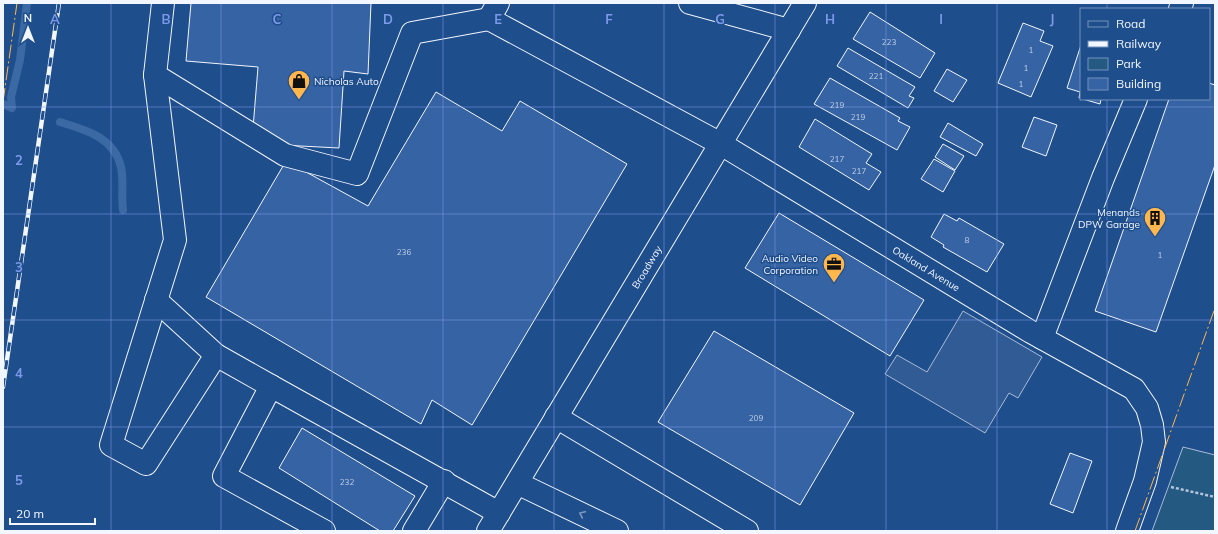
<svg xmlns="http://www.w3.org/2000/svg" width="1218" height="534" font-family="Mulish,sans-serif">
	<style>
		.green { fill: #245a82; stroke: #a8bbd7 }
		.parking { fill: #305b95; stroke: #a8bbd7 }
		.lines { fill: none; stroke-linecap: round; stroke-linejoin: round }
		.stream { stroke: #3b69a3; stroke-width: 8 }
		.building { fill: #3563a3; stroke: #f2f6ff }
		.minor-casing { stroke: #f2f6ff; stroke-width: 24 }
		.major-casing { stroke: #f2f6ff; stroke-width: 24 }
		.path { stroke: #b3c4dc; stroke-width: 2.5; stroke-dasharray: 3 2; stroke-linecap: butt }
		.minor { stroke: #1f4e8c; stroke-width: 22 }
		.major { stroke: #1f4e8c; stroke-width: 22 }
		.rail-casing { stroke: #f2f6ff; stroke-width: 4.5 }
		.rail { stroke: #1f4e8c; stroke-width: 3; stroke-dasharray: 9; stroke-linecap: butt }
		.power { stroke: #ffb74d; stroke-width: 1; stroke-dasharray: 14 3 2 3; stroke-linecap: butt }
		.oneway { stroke: #7e9ac0 }
		.grid { fill: none; stroke: #7d9aea; stroke-width: 1; stroke-opacity: 0.55 }
		.labels { text-anchor: middle; dominant-baseline: central; stroke-width: 3; stroke-linejoin: round; paint-order: stroke }
		.number-label { font-size: 8px; fill: #c3d1e8 }
		.poi-label { font-size: 10px; fill: #f2f6ff; stroke: #1f4e8c; text-anchor: end }
		.street-label { font-size: 10px; fill: #f2f6ff; stroke: #1f4e8c }
		.grid-label { font-size: 13px; text-anchor: middle; font-weight: bold; fill: #7d9aea; stroke: #1f4e8c; stroke-width: 3; stroke-linejoin: round; paint-order: stroke }
	</style>
	<rect width="100%" height="100%" fill="#1f4e8c"/>
	<path class="green" d="M 1183,447 L 1215,455 L 1215,531 L 1152,531 Z"/>
	<path class="parking" d="M 963,311 L 1042,357 L 1018,398 L 1009,393 L 985,433 L 885,374 L 897,355 L 927,372 Z"/>
	<g class="lines">
		<path class="stream" d="M 3,104 L 12,108 L 11,97 L 20,60 L 27,3
			M 60,122 C 86,130 114,137 121,167 C 124,181 121,196 123,210"/>
	</g>
	<path class="building" d="M 191,3 L 371,3 L 368,74 L 344,71 L 339,148 L 281,145 L 253,128 L 258,67 L 186,61 Z
		M 870,12 L 935,53 L 920,78 L 853,39 Z
		M 1023,23 L 1044,31 L 1040,41 L 1053,46 L 1031,97 L 998,83 Z
		M 1081,45 L 1081,98 L 1079,98 L 1080,92 L 1067,88 Z
		M 848,48 L 915,87 L 909,96 L 914,98 L 908,108 L 837,66 Z
		M 947,69 L 967,80 L 953,102 L 934,91 Z
		M 830,78 L 900,118 L 898,121 L 910,127 L 897,150 L 814,104 Z
		M 1209,83 L 1215,85 L 1215,165 L 1156,332 L 1095,311 L 1169,99 L 1209,99 Z
		M 436,92 L 502,131 L 520,101 L 627,164 L 472,425 L 432,400 L 421,424 L 206,297 L 286,161 L 368,206 Z
		M 1083,99 L 1101,99 L 1100,104 Z
		M 1034,117 L 1057,125 L 1046,156 L 1022,147 Z
		M 815,119 L 872,154 L 866,163 L 881,172 L 869,190 L 799,147 Z
		M 948,123 L 983,144 L 976,156 L 940,137 Z
		M 943,144 L 964,156 L 955,170 L 935,157 Z
		M 934,159 L 955,171 L 943,192 L 921,179 Z
		M 779,213 L 924,300 L 890,356 L 745,268 Z
		M 944,214 L 957,221 L 959,218 L 1004,244 L 987,272 L 943,247 L 944,245 L 931,237 Z
		M 714,331 L 854,413 L 800,505 L 658,422 Z
		M 302,428 L 415,496 L 393,531 L 380,531 L 279,468 Z
		M 1070,453 L 1092,461 L 1073,513 L 1050,504 Z"/>
	<g class="lines">
		<g class="minor-casing">
			<g id="minor">
				<path d="M 163,3 L 155,75 L 285,155 L 357,174 L 412,33 L 489,19"/>
				<path id="s1" d="M 498,3 L 489,19 L 721,144 L 1031,332 L 1134,389 L 1147,408 L 1152,425 L 1154,442 L 1145,481 L 1127,531"/>
				<path d="M 690,3 L 789,30"/>
				<path d="M 1180,9 L 1182,3"/>
				<path d="M 155,75 L 175,240 L 111,445 L 146,464 L 216,355 L 271,386"/>
				<path d="M 156,300 L 216,355"/>
				<path d="M 1042,338 L 1103,178 L 1136,99"/>
				<path d="M 556,417 L 747,531"/>
				<path d="M 517,483 L 617,531"/>
				<path d="M 324,531 L 224,476 L 271,386 L 499,513"/>
				<path d="M 414,531 L 444,481"/>
			</g>
		</g>
		<g class="major-casing">
			<g id="major">
				<path id="s2" d="M 488,531 L 805,3"/>
			</g>
		</g>
		<path class="path" d="M 1171,487 L 1215,497"/>
		<use href="#minor" class="minor"/>
		<use href="#major" class="major"/>
		<g class="rail-casing">
			<path id="rail" d="M 3,387 L 59,3"/>
		</g>
		<use href="#rail" class="rail"/>
		<path class="power" d="M 3,102 L 17,3
			M 1135,531 L 1215,308"/>
	</g>
	<defs><path id="oneway-chevron" d="M-2-3.5L2.5 0L-2 3.5" fill="none" stroke-width="1.6" stroke-linecap="round" stroke-linejoin="round"/></defs>
	<use class="oneway" href="#oneway-chevron" transform="translate(582 514) rotate(-155)"/>
	<path class="grid" d="M 111,3 L 111,531M 221,3 L 221,531M 332,3 L 332,531M 443,3 L 443,531M 554,3 L 554,531M 664,3 L 664,531M 775,3 L 775,531M 886,3 L 886,531M 997,3 L 997,531M 1107,3 L 1107,9M 1107,99 L 1107,531M 3,107 L 1215,107M 3,214 L 1215,214M 3,320 L 1215,320M 3,427 L 1215,427"/>
	<defs>
		<g id="shop-pin" transform="scale(1.15)"><path d="M0 17L-7.5 6A9.5 9.5 0 1 1 7.5 6Z" fill="#ffb74d" stroke="#1f4e8c"/><path d="M-5-2.5h2.3a2.7 3.5 0 0 1 5.4 0H5L5.5 6h-11ZM-1.5-2.5h3a1.5 2.3 0 0 0-3 0Z" fill="#111"/></g>
		<g id="building-pin" transform="scale(1.15)"><path d="M0 17L-7.5 6A9.5 9.5 0 1 1 7.5 6Z" fill="#ffb74d" stroke="#1f4e8c"/><path d="M-4-6H4V6H1V3H-1V6H-4ZM-2.5-4.3h1.7v1.8h-1.7ZM.8-4.3h1.7v1.8H.8ZM-2.5-1h1.7V.8h-1.7ZM.8-1h1.7V.8H.8Z" fill="#111"/></g>
		<g id="office-pin" transform="scale(1.15)"><path d="M0 17L-7.5 6A9.5 9.5 0 1 1 7.5 6Z" fill="#ffb74d" stroke="#1f4e8c"/><path d="M-6-3h4V-5.5h4V-3h4V5H-6ZM-1-4.5V-3h2v-1.5ZM-6 0V1H6V0Z" fill="#111"/></g>
	</defs>
	<g fill-rule="evenodd">
		<use href="#shop-pin" x="299" y="81"/>
		<use href="#building-pin" x="1155" y="218"/>
		<use href="#office-pin" x="834" y="264"/>
	</g>
	<g class="labels">
		<g class="number-label">
			<text x="889" y="42">223</text>
			<text x="1031" y="50">1</text>
			<text x="1026" y="68">1</text>
			<text x="876" y="76">221</text>
			<text x="1021" y="84">1</text>
			<text x="837" y="105">219</text>
			<text x="858" y="117">219</text>
			<text x="837" y="159">217</text>
			<text x="859" y="171">217</text>
			<text x="967" y="240">8</text>
			<text x="404" y="252">236</text>
			<text x="1160" y="255">1</text>
			<text x="756" y="418">209</text>
			<text x="347" y="482">232</text>
		</g>
		<g class="poi-label">
			<text x="314" y="81" text-anchor="start">Nicholas Auto</text>
			<text x="1140" y="212">Menands<tspan x="1140" dy="12">DPW Garage</tspan></text>
			<text x="818" y="258">Audio Video<tspan x="818" dy="12">Corporation</tspan></text>
		</g>
		<g class="street-label">
			<text stroke="none"><textPath href="#s2" startOffset="308">Broadway</textPath></text>
			<text stroke="none"><textPath href="#s1" startOffset="522">Oakland Avenue</textPath></text>
		</g>
	</g>
	<g class="grid-label">
		<text x="55" y="24">A</text>
		<text x="166" y="24">B</text>
		<text x="277" y="24">C</text>
		<text x="388" y="24">D</text>
		<text x="498" y="24">E</text>
		<text x="609" y="24">F</text>
		<text x="720" y="24">G</text>
		<text x="830" y="24">H</text>
		<text x="941" y="24">I</text>
		<text x="1052" y="24">J</text>
		<text x="19" y="165">2</text>
		<text x="19" y="272">3</text>
		<text x="19" y="378">4</text>
		<text x="19" y="485">5</text>
	</g>
	<rect width="1218" height="534" fill="none" stroke="#f2f6ff" stroke-width="8"/>
	<rect x="1080" y="8" width="130" height="92" fill="#1f4e8c" stroke="#7391ba"/>
	<rect x="1088" y="21" width="20" height="6" fill="#1f4e8c" stroke="#7391ba"/>
	<text x="1116" y="28" font-size="12" fill="#f2f6ff">Road</text>
	<rect x="1088" y="41" width="20" height="6" fill="#f2f6ff" stroke="#7391ba"/>
	<text x="1116" y="48" font-size="12" fill="#f2f6ff">Railway</text>
	<rect x="1088" y="58" width="20" height="12" fill="#245a82" stroke="#7391ba"/>
	<text x="1116" y="68" font-size="12" fill="#f2f6ff">Park</text>
	<rect x="1088" y="78" width="20" height="12" fill="#3563a3" stroke="#7391ba"/>
	<text x="1116" y="88" font-size="12" fill="#f2f6ff">Building</text>
	<g transform="translate(28 28)" stroke="#1f4e8c" stroke-width="3" paint-order="stroke">
	<path d="M0-3L7 15L0 10L-7 15Z" fill="#f2f6ff"/>
	<text y="-6" font-size="11" font-weight="bold" text-anchor="middle" fill="#f2f6ff">N</text>
	</g>
	<path d="M10 518v6h85v-6" fill="none" stroke="#f2f6ff" stroke-width="2"/>
	<text x="16" y="518" font-size="12" fill="#f2f6ff" stroke="#1f4e8c" stroke-width="3" paint-order="stroke">20 m</text>
</svg>
